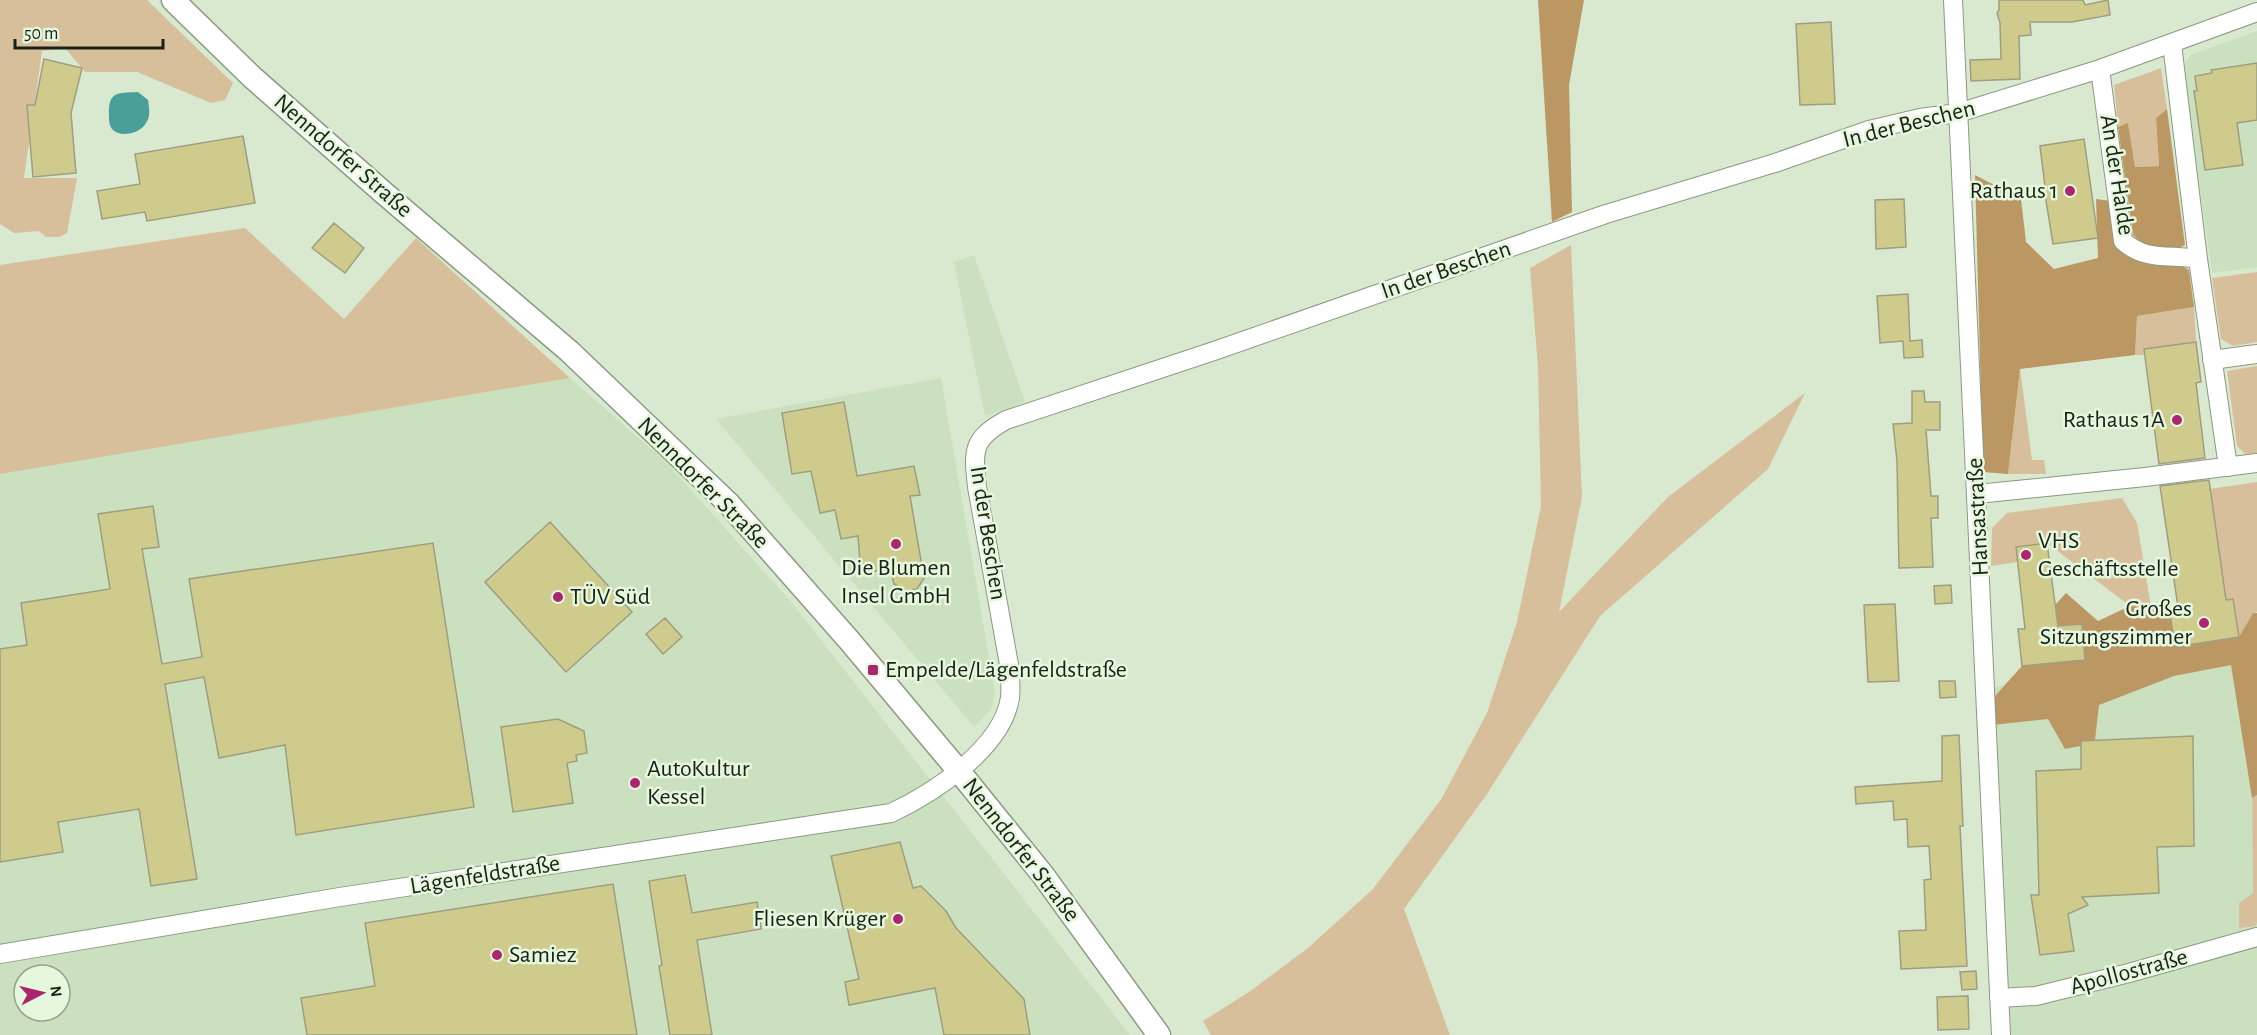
<svg xmlns="http://www.w3.org/2000/svg" width="2257" height="1035" font-family="'Alegreya Sans',sans-serif">
	<style>
		.built { fill: #cae0be; fill-rule: evenodd }
		.green { fill: #d8bf9b }
		.forest { fill: #bb9863 }
		.water { fill: #4b9f9b }
		.building { fill: #cecb8c; stroke: #9f9e82; stroke-width: 1.5 }
		.lines { fill: none; stroke-linecap: round; stroke-linejoin: round }
		.minor-casing { stroke: #8a9a81; stroke-width: 20 }
		.tertiary-casing { stroke: #8a9a81; stroke-width: 25 }
		.minor { stroke: #fff; stroke-width: 18 }
		.tertiary { stroke: #fff; stroke-width: 22 }
		.poi-dot { fill: #aa2671; stroke: #e5f7dc; stroke-width: 2 }
		.labels { text-anchor: middle; dominant-baseline: central; stroke-width: 5; stroke-linejoin: round; paint-order: stroke }
		.street-label { font-size: 24px; fill: #1b2117; stroke: #e5f7dc }
		.poi-label { font-size: 24px; fill: #1b2117; stroke: #e5f7dc; text-anchor: start }
	</style>
	<rect width="100%" height="100%" fill="#d8e9cf"/>
	<path class="built" d="M 2257,31 L 2257,267 L 2212,273 L 2184,75 L 2185,64 L 2190,55 Z
		M 974,255 L 1025,402 L 985,416 L 954,262 Z
		M 570,378 L 666,462 L 792,603 L 1130,1035 L 0,1035 L 0,474 ZM 24,975 L 60,975 L 60,1011 L 24,1011 Z
		M 941,378 L 995,693 L 992,708 L 974,727 L 716,419 Z
		M 2257,651 L 2257,1035 L 2011,1035 L 1994,687 Z"/>
	<path class="green" d="M 0,0 L 147,0 L 233,83 L 225,100 L 211,103 L 137,72 L 85,72 L 65,48 L 42,51 L 24,178 L 77,178 L 67,233 L 60,237 L 46,237 L 39,231 L 14,233 L 0,224 Z
		M 2161,68 L 2167,109 L 2156,118 L 2159,166 L 2135,167 L 2128,124 L 2118,127 L 2114,85 Z
		M 245,228 L 344,319 L 416,238 L 570,378 L 0,474 L 0,265 Z
		M 1571,245 L 1582,497 L 1559,612 L 1668,497 L 1805,393 L 1768,469 L 1600,616 L 1487,794 L 1404,909 L 1450,1035 L 1211,1035 L 1203,1021 L 1249,992 L 1308,948 L 1373,889 L 1442,798 L 1487,713 L 1517,622 L 1541,506 L 1538,367 L 1530,268 Z
		M 2257,272 L 2257,342 L 2233,346 L 2221,339 L 2212,278 Z
		M 2194,307 L 2196,342 L 2144,349 L 2145,355 L 2135,355 L 2137,316 Z
		M 2257,366 L 2257,453 L 2245,454 L 2237,446 L 2227,371 Z
		M 2020,368 L 2032,460 L 2044,460 L 2046,474 L 2008,474 Z
		M 2257,482 L 2257,612 L 2253,613 L 2239,637 L 2233,599 L 2226,600 L 2210,489 Z
		M 2122,498 L 2137,523 L 2151,607 L 2130,606 L 2047,543 L 2016,547 L 2018,562 L 1991,566 L 1992,528 L 2007,513 Z
		M 2257,795 L 2257,922 L 2256,926 L 2239,928 L 2239,903 L 2253,893 L 2252,798 Z"/>
	<path class="forest" d="M 1538,0 L 1584,0 L 1569,85 L 1572,212 L 1552,222 Z
		M 2167,109 L 2185,245 C 2166,255 2147,249 2133,235 L 2118,127 L 2128,123 L 2135,167 L 2159,166 L 2156,118 Z
		M 1975,175 L 2021,199 L 2026,242 L 2054,269 L 2098,258 L 2096,199 L 2111,201 L 2117,247 L 2137,261 L 2181,265 L 2189,270 L 2194,307 L 2137,316 L 2135,355 L 2020,369 L 2008,474 L 1983,472 Z
		M 2066,593 L 2098,621 L 2130,606 L 2169,608 L 2175,647 L 2239,637 L 2253,613 L 2257,613 L 2257,795 L 2252,798 L 2231,665 L 2174,676 L 2099,705 L 2095,740 L 2081,741 L 2081,746 L 2065,749 L 2048,719 L 1992,725 L 1995,696 L 2022,666 L 2085,660 L 2082,624 L 2051,627 L 2055,605 Z"/>
	<path class="water" d="M 138,92 L 148,100 C 149,108 151,116 146,123 C 141,133 121,138 113,130 C 109,126 109,121 109,116 C 108,91 117,93 138,92 Z"/>
	<path class="building" d="M 1999,0 L 2083,0 L 2085,5 L 2108,0 L 2110,15 L 2072,22 L 2030,22 L 2031,35 L 2019,36 L 2020,79 L 1971,81 L 1970,60 L 2001,59 L 2000,23 L 1997,13 L 1999,10 Z
		M 1831,22 L 1835,104 L 1800,105 L 1796,24 Z
		M 44,59 L 82,68 L 71,113 L 76,173 L 33,177 L 27,105 L 35,105 Z
		M 2257,63 L 2257,120 L 2237,123 L 2243,165 L 2205,170 L 2194,91 L 2197,91 L 2195,76 L 2212,73 L 2211,70 Z
		M 243,136 L 255,203 L 147,221 L 145,212 L 102,219 L 97,191 L 140,184 L 135,154 Z
		M 2084,139 L 2098,238 L 2053,244 L 2044,188 L 2045,187 L 2040,146 Z
		M 1904,199 L 1906,247 L 1876,249 L 1875,200 Z
		M 334,223 L 364,248 L 345,273 L 312,248 Z
		M 1908,294 L 1910,341 L 1922,340 L 1923,357 L 1904,358 L 1903,341 L 1880,343 L 1877,296 Z
		M 2196,342 L 2201,382 L 2196,383 L 2205,458 L 2159,464 L 2144,349 Z
		M 1912,391 L 1924,391 L 1925,402 L 1940,402 L 1940,430 L 1926,430 L 1931,496 L 1938,496 L 1938,518 L 1931,518 L 1933,567 L 1899,568 L 1897,461 L 1893,424 L 1912,423 Z
		M 844,402 L 857,476 L 914,466 L 920,495 L 910,496 L 924,578 L 917,589 L 907,591 L 894,584 L 890,567 L 873,572 L 860,562 L 858,536 L 841,539 L 835,510 L 820,513 L 811,471 L 792,474 L 782,413 Z
		M 2209,480 L 2226,600 L 2233,599 L 2239,637 L 2175,647 L 2169,608 L 2178,607 L 2160,486 Z
		M 153,506 L 159,547 L 142,549 L 162,664 L 202,657 L 189,579 L 433,543 L 474,807 L 296,835 L 285,745 L 219,758 L 204,677 L 165,684 L 197,879 L 151,886 L 139,809 L 58,822 L 63,852 L 0,862 L 0,649 L 27,645 L 21,603 L 110,589 L 98,514 Z
		M 550,522 L 632,612 L 566,672 L 485,582 Z
		M 2047,543 L 2058,626 L 2082,624 L 2085,660 L 2022,666 L 2018,629 L 2025,629 L 2016,547 Z
		M 1951,585 L 1952,603 L 1935,604 L 1934,586 Z
		M 1895,604 L 1899,681 L 1868,682 L 1864,605 Z
		M 665,618 L 682,637 L 663,654 L 646,634 Z
		M 1939,681 L 1955,681 L 1956,697 L 1940,698 Z
		M 558,719 L 584,731 L 587,753 L 576,755 L 577,761 L 567,763 L 573,803 L 513,812 L 501,727 Z
		M 1959,735 L 1963,826 L 1960,826 L 1967,966 L 1901,969 L 1899,931 L 1926,930 L 1924,880 L 1931,879 L 1929,846 L 1908,847 L 1907,819 L 1894,820 L 1893,801 L 1856,804 L 1855,787 L 1942,781 L 1942,736 Z
		M 2193,736 L 2194,846 L 2157,847 L 2159,893 L 2082,897 L 2088,905 L 2068,914 L 2074,951 L 2040,955 L 2031,895 L 2039,895 L 2036,771 L 2081,769 L 2081,741 Z
		M 900,842 L 913,888 L 921,886 L 946,911 L 956,928 L 1024,999 L 1030,1035 L 944,1035 L 935,988 L 849,1005 L 845,982 L 859,979 L 831,856 Z
		M 685,875 L 692,913 L 757,902 L 761,929 L 697,940 L 712,1035 L 670,1035 L 659,966 L 662,965 L 649,881 Z
		M 613,884 L 637,1035 L 307,1035 L 301,998 L 375,986 L 365,923 Z
		M 1976,971 L 1977,989 L 1962,990 L 1960,972 Z
		M 1968,996 L 1969,1029 L 1938,1030 L 1937,997 Z"/>
	<g class="lines">
		<g class="minor-casing">
			<path id="minor" d="M 1953,0 L 2001,1035
				M 2172,44 L 2198,259 L 2228,467
				M 2100,69 L 2123,241 C 2146,262 2170,254 2198,259
				M 2212,360 L 2257,354
				M 1977,494 L 2145,477 L 2257,463
				M 0,954 L 340,897 L 891,813 C 934,793 1002,748 1010,698 C 1011,689 1010,679 1010,670 L 977,487 C 973,450 972,439 1006,420 L 1214,351 L 1606,214 L 1775,163 L 1869,130 L 1920,118 L 1958,113 L 2100,69 L 2257,12
				M 1999,998 L 2036,996 L 2129,973 L 2257,937"/>
		</g>
		<g class="tertiary-casing">
			<path id="tertiary" d="M 173,0 L 252,77 L 385,194 L 569,351 L 729,504 L 848,639 L 958,770 L 1043,875 L 1159,1035"/>
		</g>
		<use href="#minor" class="minor"/>
		<use href="#tertiary" class="tertiary"/>
	</g>
	<g class="poi-dot">
		<circle cx="2070" cy="191" r="6"/>
		<circle cx="2177" cy="420" r="6"/>
		<circle cx="896" cy="544" r="6"/>
		<circle cx="2026" cy="555" r="6"/>
		<circle cx="558" cy="597" r="6"/>
		<circle cx="2204" cy="623" r="6"/>
		<rect x="867" y="664" width="12" height="12" rx="3"/>
		<circle cx="635" cy="783" r="6"/>
		<circle cx="898" cy="919" r="6"/>
		<circle cx="497" cy="955" r="6"/>
	</g>
	<g class="labels">
		<g class="street-label">
			<text transform="translate(1909 124) rotate(-14)">In der Beschen</text>
			<text transform="translate(343 156) rotate(41)">Nenndorfer Straße</text>
			<text transform="translate(2117 175) rotate(81)">An der Halde</text>
			<text transform="translate(1446 270) rotate(-19)">In der Beschen</text>
			<text transform="translate(703 483) rotate(45)">Nenndorfer Straße</text>
			<text transform="translate(1978 517) rotate(-93)">Hansastraße</text>
			<text transform="translate(988 533) rotate(81)">In der Beschen</text>
			<text transform="translate(1021 850) rotate(52)">Nenndorfer Straße</text>
			<text transform="translate(485 875) rotate(-9)">Lägenfeldstraße</text>
			<text transform="translate(2129 972) rotate(-15)">Apollostraße</text>
		</g>
		<g class="poi-label">
			<text x="2058" y="191" text-anchor="end">Rathaus 1</text>
			<text x="2165" y="420" text-anchor="end">Rathaus 1A</text>
			<text x="2038" y="541">VHS<tspan x="2038" dy="28">Geschäftsstelle</tspan></text>
			<text x="896" y="568" text-anchor="middle">Die Blumen<tspan x="896" dy="28">Insel GmbH</tspan></text>
			<text x="570" y="597">TÜV Süd</text>
			<text x="2192" y="609" text-anchor="end">Großes<tspan x="2192" dy="28">Sitzungszimmer</tspan></text>
			<text x="885" y="670">Empelde/Lägenfeldstraße</text>
			<text x="647" y="769">AutoKultur<tspan x="647" dy="28">Kessel</tspan></text>
			<text x="886" y="919" text-anchor="end">Fliesen Krüger</text>
			<text x="509" y="955">Samiez</text>
		</g>
	</g>
	<g transform="translate(42 993) rotate(83)"><circle r="28" fill="#e5f7dc" stroke="#94a18d" stroke-width="1.5"/>
	<path d="M0-4.5L10 22L0 15L-10 22Z" fill="#aa2671"/>
	<text y="-9" font-size="16" font-weight="bold" text-anchor="middle" fill="#1b2117">N</text>
	</g>
	<path d="M15 39v9h148v-9" fill="none" stroke="#1b2117" stroke-width="3"/>
	<text x="24" y="39" font-size="18" fill="#1b2117" stroke="#e5f7dc" stroke-width="4.5" paint-order="stroke">50 m</text>
</svg>
